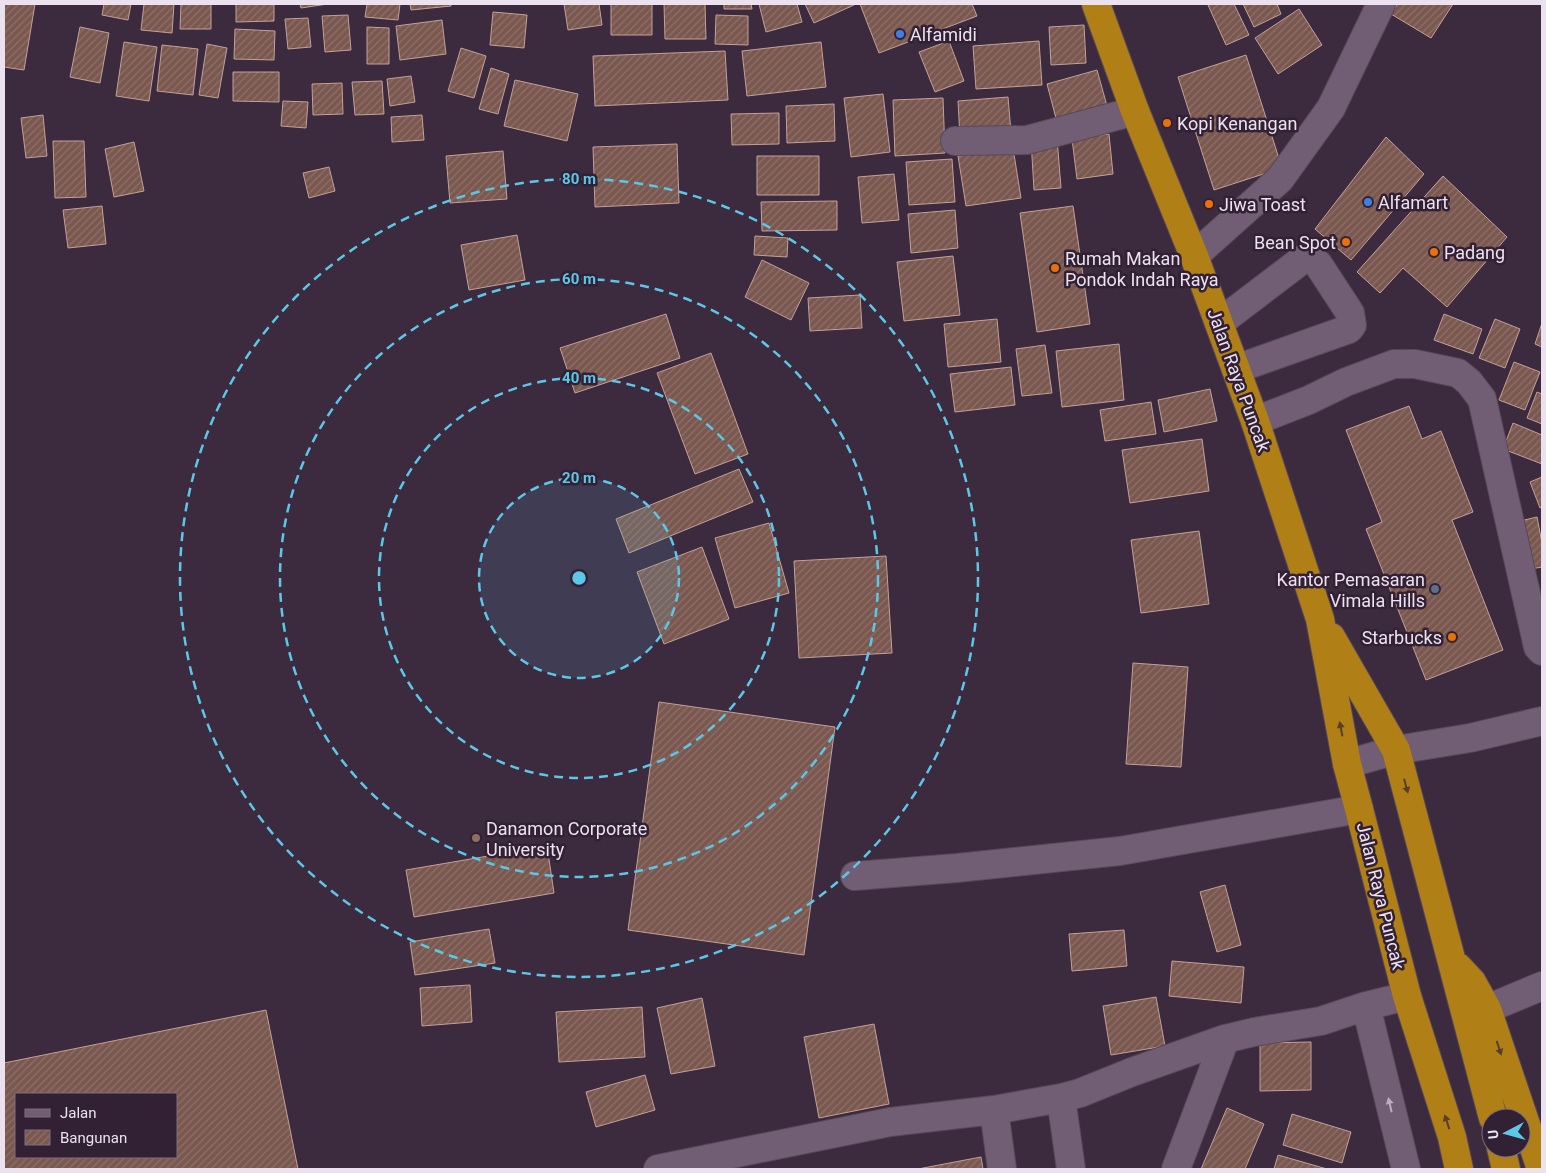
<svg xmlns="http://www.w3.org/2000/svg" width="1546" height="1173" font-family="Roboto,sans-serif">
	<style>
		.building { fill: url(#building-hatch); stroke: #c3a198; fill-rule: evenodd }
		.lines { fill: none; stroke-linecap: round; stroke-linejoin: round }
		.minor-casing { stroke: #574859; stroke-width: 30 }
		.highway-casing { stroke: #574859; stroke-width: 30 }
		.minor { stroke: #715e74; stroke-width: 28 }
		.highway { stroke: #b08016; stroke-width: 28 }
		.oneway { fill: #583e2b }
		.oneway2 { fill: #bbadbd }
		.ring { fill: none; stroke: #5dc7e8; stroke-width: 2.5; stroke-dasharray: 9 6 }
		.shop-dot { fill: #3f7fe0; stroke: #322134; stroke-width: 2 }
		.food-dot { fill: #e8710a; stroke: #322134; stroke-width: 2 }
		.service-dot { fill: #5c6f8a; stroke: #322134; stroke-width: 2 }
		.education-dot { fill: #8d6e63; stroke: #322134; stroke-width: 2 }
		.labels { text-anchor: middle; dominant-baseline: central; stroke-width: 5; stroke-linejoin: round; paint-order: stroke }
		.poi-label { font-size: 18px; fill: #ece1ee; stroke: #322134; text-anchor: start }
		.street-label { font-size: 18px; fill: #ece1ee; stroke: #322134 }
		.centre { fill: #5dc7e8; stroke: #322134; stroke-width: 2.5 }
		.ring-label { font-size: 15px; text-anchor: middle; font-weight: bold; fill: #5dc7e8; stroke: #322134; stroke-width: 5; stroke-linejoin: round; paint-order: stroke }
	</style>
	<defs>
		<pattern id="building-hatch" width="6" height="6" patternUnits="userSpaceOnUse" patternTransform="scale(1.25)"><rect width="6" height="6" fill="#7a584f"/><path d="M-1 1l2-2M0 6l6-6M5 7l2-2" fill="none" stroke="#8d7069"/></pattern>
	</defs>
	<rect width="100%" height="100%" fill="#3c2a3f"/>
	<path class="building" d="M 4,4 L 35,4 L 24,70 L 4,67 Z
		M 104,4 L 131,4 L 128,20 L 102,15 Z
		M 144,4 L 174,4 L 172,33 L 141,30 Z
		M 181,4 L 211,4 L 211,29 L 180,29 Z
		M 236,4 L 274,4 L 274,21 L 236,22 Z
		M 300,4 L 328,4 L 301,8 Z
		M 367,4 L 400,4 L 398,20 L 365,17 Z
		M 410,4 L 451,4 L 451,6 L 411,10 Z
		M 564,4 L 599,4 L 602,25 L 568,30 Z
		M 611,4 L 652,4 L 652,35 L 611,35 Z
		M 664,4 L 705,4 L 706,39 L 665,39 Z
		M 724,4 L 751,4 L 752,9 L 724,9 Z
		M 759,4 L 797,4 L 802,22 L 766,32 Z
		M 805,4 L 854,4 L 854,5 L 814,23 Z
		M 860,4 L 972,4 L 977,16 L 879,53 Z
		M 1211,4 L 1234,4 L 1249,35 L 1226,45 L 1208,5 Z
		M 1243,4 L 1277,4 L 1281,14 L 1254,27 Z
		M 1397,4 L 1453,4 L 1431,38 L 1391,14 Z
		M 1299,9 L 1322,45 L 1278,74 L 1255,38 Z
		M 493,12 L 527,15 L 524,48 L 490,45 Z
		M 348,15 L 351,50 L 325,52 L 322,16 Z
		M 716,15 L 748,16 L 748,45 L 715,44 Z
		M 308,18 L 311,47 L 288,49 L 285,19 Z
		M 442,20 L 446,54 L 400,60 L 396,26 Z
		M 1084,25 L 1086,63 L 1051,65 L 1049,27 Z
		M 80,27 L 109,33 L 100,83 L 70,77 Z
		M 367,27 L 389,28 L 389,64 L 367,64 Z
		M 235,29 L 275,31 L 274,60 L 234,59 Z
		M 949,41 L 964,81 L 935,92 L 919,52 Z
		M 1039,41 L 1042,85 L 976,89 L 973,46 Z
		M 124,42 L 157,47 L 149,101 L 116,96 Z
		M 821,42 L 826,87 L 747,96 L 742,51 Z
		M 207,44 L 227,48 L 218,98 L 199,95 Z
		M 162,45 L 198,49 L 193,95 L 157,91 Z
		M 461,48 L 486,56 L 474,98 L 448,91 Z
		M 725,51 L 728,100 L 595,106 L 593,56 Z
		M 1246,55 L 1282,168 L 1214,190 L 1178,77 Z
		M 491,68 L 509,74 L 498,114 L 479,109 Z
		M 1097,70 L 1109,113 L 1058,126 L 1047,84 Z
		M 233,72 L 279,72 L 279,102 L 233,101 Z
		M 411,76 L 415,102 L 390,106 L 387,79 Z
		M 515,80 L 578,94 L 567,141 L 504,126 Z
		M 382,81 L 384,114 L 355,115 L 352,82 Z
		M 342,83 L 343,114 L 313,115 L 312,84 Z
		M 883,94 L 890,152 L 851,157 L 844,98 Z
		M 1008,97 L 1011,132 L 960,137 L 958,101 Z
		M 943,98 L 945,153 L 895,156 L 893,100 Z
		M 283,101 L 308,102 L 306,128 L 281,126 Z
		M 834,104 L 835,141 L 787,143 L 786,106 Z
		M 779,113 L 779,144 L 732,145 L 731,114 Z
		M 43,115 L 47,156 L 26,158 L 21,118 Z
		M 422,115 L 424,140 L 392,142 L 391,117 Z
		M 1109,134 L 1113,174 L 1077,179 L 1072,139 Z
		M 1386,137 L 1424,174 L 1351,260 L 1315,229 Z
		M 1057,138 L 1061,188 L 1034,190 L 1031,140 Z
		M 53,141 L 84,141 L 86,197 L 55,198 Z
		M 134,142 L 144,191 L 114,197 L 105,149 Z
		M 677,144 L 679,203 L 595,207 L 593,147 Z
		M 1013,148 L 1021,198 L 966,206 L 958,156 Z
		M 503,151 L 507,199 L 450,203 L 446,156 Z
		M 757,156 L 819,156 L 819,195 L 757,195 Z
		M 952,159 L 955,202 L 909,205 L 906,162 Z
		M 329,167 L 335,191 L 309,198 L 303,173 Z
		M 894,174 L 899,220 L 862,223 L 858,177 Z
		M 1443,176 L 1507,237 L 1447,307 L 1403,268 L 1380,293 L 1357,272 Z
		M 837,201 L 837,230 L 762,231 L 761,202 Z
		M 102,206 L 106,244 L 68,248 L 63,210 Z
		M 1073,206 L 1090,324 L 1037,332 L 1020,213 Z
		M 955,210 L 958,248 L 911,253 L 908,214 Z
		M 517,235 L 525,280 L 469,290 L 461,245 Z
		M 755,236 L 788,238 L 787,257 L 754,255 Z
		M 953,256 L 960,315 L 904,321 L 897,262 Z
		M 762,260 L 809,283 L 791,320 L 745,297 Z
		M 860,295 L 862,328 L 810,331 L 808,298 Z
		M 666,314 L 680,358 L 575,393 L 560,348 Z
		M 1444,314 L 1482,329 L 1473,354 L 1434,340 Z
		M 997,319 L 1001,362 L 948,367 L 944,324 Z
		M 1495,319 L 1520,329 L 1505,368 L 1479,358 Z
		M 1542,323 L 1542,347 L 1535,344 Z
		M 1119,344 L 1124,400 L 1062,407 L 1056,351 Z
		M 1045,345 L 1052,393 L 1022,396 L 1016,349 Z
		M 711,353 L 748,454 L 695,474 L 657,373 Z
		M 1514,362 L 1540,372 L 1525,410 L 1499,400 Z
		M 1011,367 L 1015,405 L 955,412 L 950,374 Z
		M 1210,389 L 1217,421 L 1164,432 L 1158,400 Z
		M 1537,392 L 1542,394 L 1542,424 L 1527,418 Z
		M 1151,402 L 1156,434 L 1105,441 L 1100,410 Z
		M 1409,406 L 1422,439 L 1441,431 L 1473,512 L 1452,520 L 1503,650 L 1426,680 L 1366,529 L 1382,522 L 1346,430 Z
		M 1513,423 L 1542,435 L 1542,464 L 1503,449 Z
		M 1202,439 L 1209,491 L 1130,503 L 1122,450 Z
		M 739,469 L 753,502 L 629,553 L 616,519 Z
		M 1542,477 L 1542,507 L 1540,508 L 1530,482 Z
		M 1537,517 L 1542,543 L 1542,567 L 1525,570 L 1516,522 Z
		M 769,523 L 789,593 L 735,608 L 715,538 Z
		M 1199,531 L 1209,604 L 1141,613 L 1131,540 Z
		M 702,547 L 729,619 L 664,644 L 637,572 Z
		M 886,556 L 892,653 L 799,658 L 794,561 Z
		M 1133,663 L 1188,667 L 1181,767 L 1126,764 Z
		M 659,702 L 835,727 L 804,955 L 628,930 Z
		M 547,846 L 554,893 L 414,917 L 406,870 Z
		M 1225,885 L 1241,945 L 1217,952 L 1200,892 Z
		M 489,929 L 495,963 L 415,975 L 410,942 Z
		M 1124,930 L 1127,966 L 1072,971 L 1069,934 Z
		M 1172,961 L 1244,967 L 1241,1003 L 1169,996 Z
		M 470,985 L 472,1022 L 422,1026 L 420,988 Z
		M 1156,997 L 1165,1046 L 1111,1055 L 1103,1006 Z
		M 702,998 L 715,1066 L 671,1074 L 657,1008 Z
		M 642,1007 L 645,1057 L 559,1062 L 556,1012 Z
		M 266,1010 L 298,1169 L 4,1169 L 4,1063 ZM 16,1094 L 176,1094 L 176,1157 L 16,1157 Z
		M 874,1024 L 889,1104 L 819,1118 L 804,1037 Z
		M 1311,1042 L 1311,1090 L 1260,1091 L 1260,1043 Z
		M 645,1075 L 655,1110 L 596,1127 L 586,1092 Z
		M 1227,1108 L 1264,1124 L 1245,1169 L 1201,1169 Z
		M 1292,1114 L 1351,1132 L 1342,1163 L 1283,1145 Z
		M 1278,1155 L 1327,1169 L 1274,1169 Z
		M 981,1157 L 983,1169 L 918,1169 Z"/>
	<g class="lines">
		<g class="minor-casing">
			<path id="minor" d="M 955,141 L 1027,140 L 1135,111
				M 1194,256 L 1280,179 L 1331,108 L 1381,4
				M 1219,323 L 1303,259 L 1309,258 L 1318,264 L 1350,313 L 1352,325 L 1349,329 L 1236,369
				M 1255,421 L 1309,400 L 1346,382 L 1394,364 L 1415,364 L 1458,373 L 1469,382 L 1482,399 L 1538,647 L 1542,651
				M 1347,764 L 1396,750 L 1470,738 L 1542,721
				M 855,876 L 957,868 L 1120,851 L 1359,809
				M 1366,1006 L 1406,1169
				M 1487,1009 L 1542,986
				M 1061,1098 L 1071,1169
				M 994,1110 L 1002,1169
				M 658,1169 L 890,1122 L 994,1110 L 1061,1098 L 1080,1093 L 1132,1072 L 1225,1039 L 1254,1032 L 1321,1021 L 1366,1006 L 1407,996
				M 1176,1169 L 1225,1039"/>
		</g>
		<g class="highway-casing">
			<path id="highway" d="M 1096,4 L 1135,111 L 1194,256 L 1255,421 L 1320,619 L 1347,764 L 1359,809 L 1407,996 L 1452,1137 L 1459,1169
				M 1331,637 L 1396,750 L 1493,1118
				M 1458,967 L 1472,982 L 1487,1009 L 1541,1169
				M 1501,1148 L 1506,1169"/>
		</g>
		<use href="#minor" class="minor"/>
		<use href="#highway" class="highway"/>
	</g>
	<defs><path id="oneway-solid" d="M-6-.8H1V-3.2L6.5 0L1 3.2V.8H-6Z" transform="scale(1.25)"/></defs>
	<g class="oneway">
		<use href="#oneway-solid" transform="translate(1341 729) rotate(-101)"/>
		<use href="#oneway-solid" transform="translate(1406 786) rotate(75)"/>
		<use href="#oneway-solid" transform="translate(1499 1048) rotate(72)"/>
		<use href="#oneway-solid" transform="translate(1447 1122) rotate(-108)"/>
	</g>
	<use class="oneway2" href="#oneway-solid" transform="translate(1390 1105) rotate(-103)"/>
	<circle cx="579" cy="578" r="100" fill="#5dc7e8" fill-opacity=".12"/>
	<g class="ring">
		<circle cx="579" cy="578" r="100"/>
		<circle cx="579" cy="578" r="200"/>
		<circle cx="579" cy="578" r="299"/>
		<circle cx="579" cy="578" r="399"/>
	</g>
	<g class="shop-dot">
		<circle cx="900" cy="34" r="5"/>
		<circle cx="1368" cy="202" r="5"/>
	</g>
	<g class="food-dot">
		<circle cx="1167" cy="123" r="5"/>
		<circle cx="1209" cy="204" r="5"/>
		<circle cx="1346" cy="242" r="5"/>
		<circle cx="1434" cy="252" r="5"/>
		<circle cx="1055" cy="268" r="5"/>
		<circle cx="1452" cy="637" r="5"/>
	</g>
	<circle class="service-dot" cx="1435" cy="589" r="5"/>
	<circle class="education-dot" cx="476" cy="838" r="5"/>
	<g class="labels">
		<g class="poi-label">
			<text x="910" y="34">Alfamidi</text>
			<text x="1177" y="123">Kopi Kenangan</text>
			<text x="1378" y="202">Alfamart</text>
			<text x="1219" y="204">Jiwa Toast</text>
			<text x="1336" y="242" text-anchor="end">Bean Spot</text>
			<text x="1444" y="252">Padang</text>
			<text x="1065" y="258">Rumah Makan<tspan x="1065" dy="21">Pondok Indah Raya</tspan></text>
			<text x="1425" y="579" text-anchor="end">Kantor Pemasaran<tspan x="1425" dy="21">Vimala Hills</tspan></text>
			<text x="1442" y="637" text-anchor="end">Starbucks</text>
			<text x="486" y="828">Danamon Corporate<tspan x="486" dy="21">University</tspan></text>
		</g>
		<g class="street-label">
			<text transform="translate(1239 380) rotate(70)">Jalan Raya Puncak</text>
			<text transform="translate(1381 896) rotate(76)">Jalan Raya Puncak</text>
		</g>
	</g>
	<circle cx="579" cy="578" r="8" class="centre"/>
	<g class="ring-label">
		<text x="579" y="184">80 m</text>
		<text x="579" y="284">60 m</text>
		<text x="579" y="383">40 m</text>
		<text x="579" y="483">20 m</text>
	</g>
	<rect width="1546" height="1173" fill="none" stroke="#ece1ee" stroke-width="10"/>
	<rect x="15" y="1093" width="162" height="65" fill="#322134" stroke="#7c6e7e"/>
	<rect x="25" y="1109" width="25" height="8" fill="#715e74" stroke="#7c6e7e"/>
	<text x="60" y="1118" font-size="15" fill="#ece1ee">Jalan</text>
	<rect x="25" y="1130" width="25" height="15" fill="url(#building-hatch)" stroke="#7c6e7e"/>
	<text x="60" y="1143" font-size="15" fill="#ece1ee">Bangunan</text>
	<g transform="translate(1506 1133) rotate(264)"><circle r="24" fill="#322134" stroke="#7c6e7e"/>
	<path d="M0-4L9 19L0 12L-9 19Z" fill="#5dc7e8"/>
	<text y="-8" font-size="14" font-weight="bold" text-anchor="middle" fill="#ece1ee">U</text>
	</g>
</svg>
